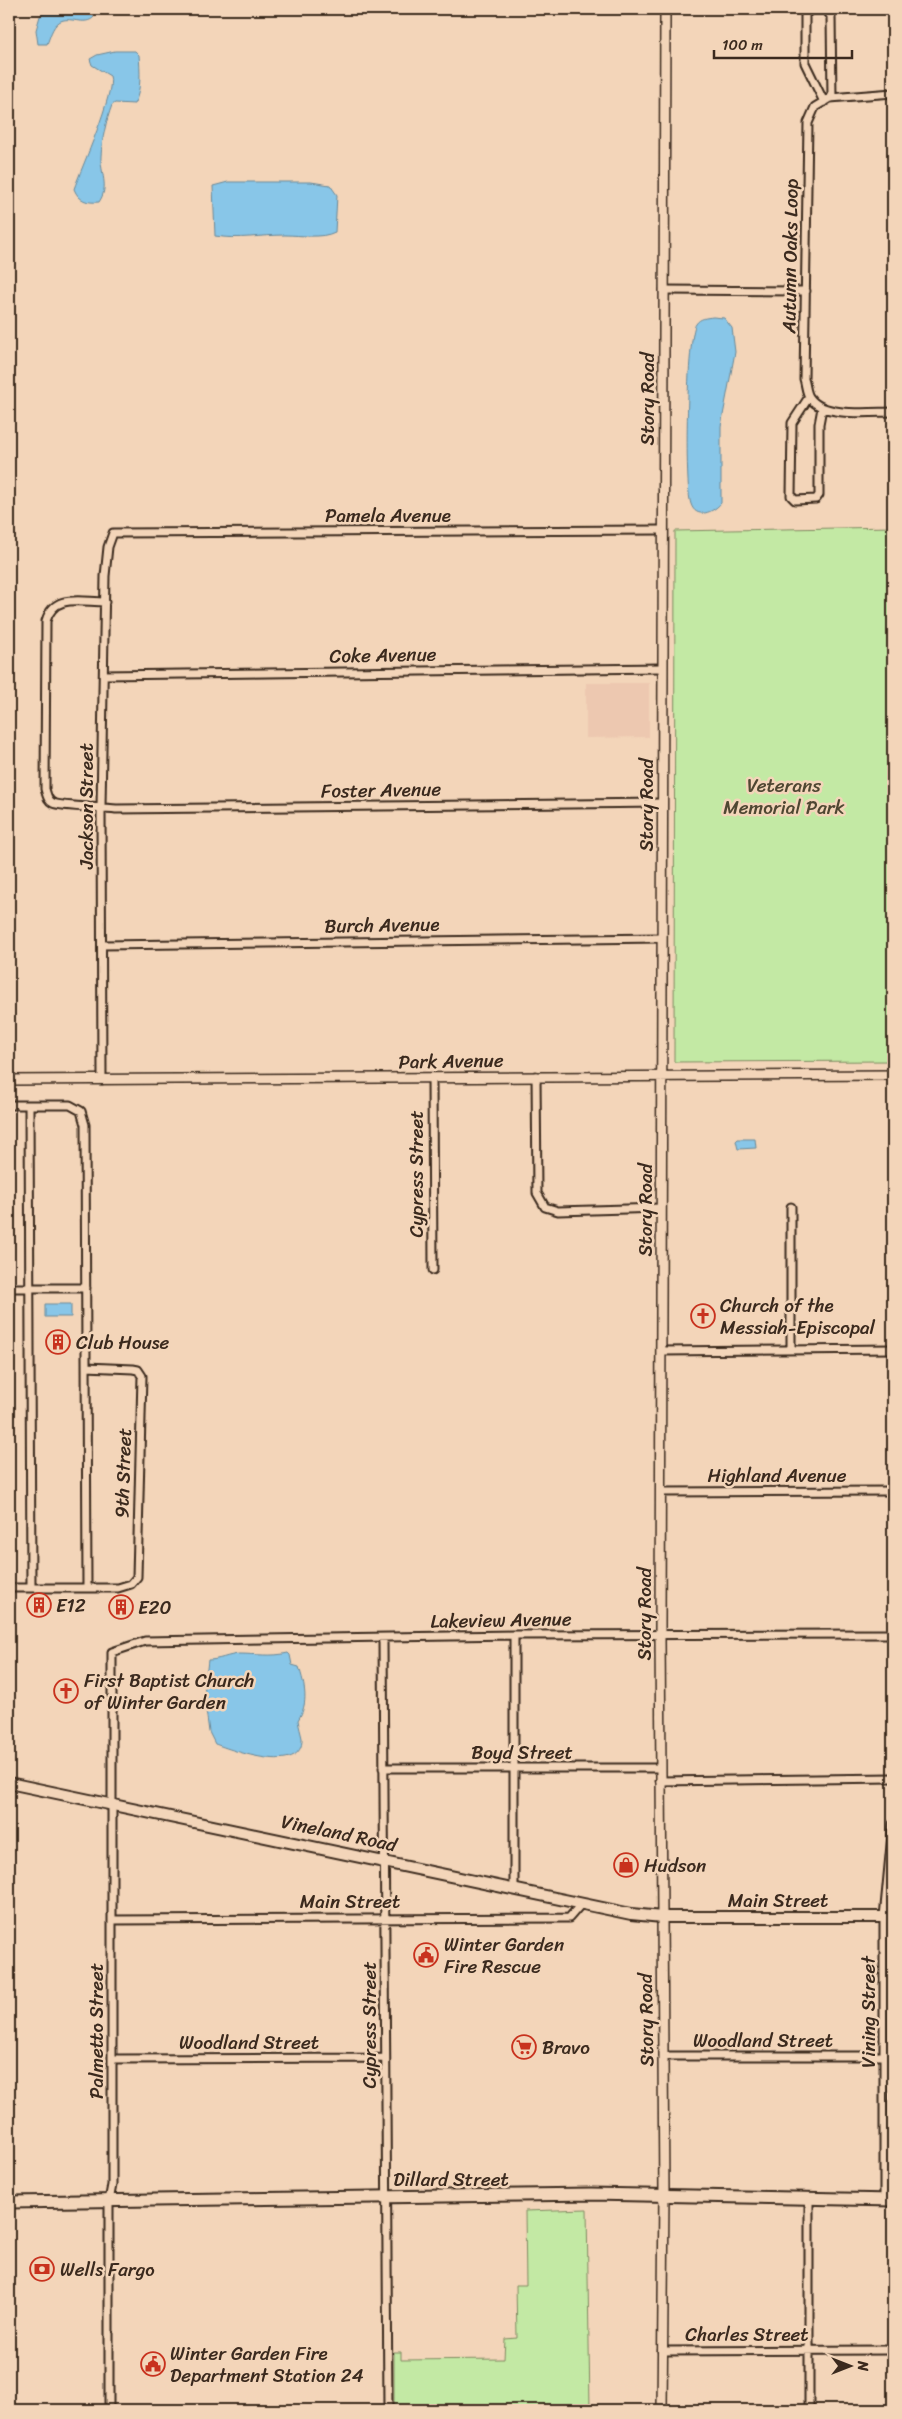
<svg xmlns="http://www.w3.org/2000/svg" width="902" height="2419" font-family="Sriracha,sans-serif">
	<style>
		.built { fill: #edc8b0 }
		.green { fill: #c3e9a4; stroke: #7f8a61 }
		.water { fill: #88c6e8; stroke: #698897 }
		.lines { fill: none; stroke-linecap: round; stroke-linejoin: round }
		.minor-casing { stroke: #3b2a1e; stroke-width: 11 }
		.tertiary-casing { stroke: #3b2a1e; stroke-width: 12 }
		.secondary-casing { stroke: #3b2a1e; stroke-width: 14 }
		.primary-casing { stroke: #3b2a1e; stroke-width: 15 }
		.minor { stroke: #f3d5b9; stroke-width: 7 }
		.tertiary { stroke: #f3d5b9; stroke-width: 9 }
		.secondary { stroke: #f3d5b9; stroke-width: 10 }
		.primary { stroke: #f3d5b9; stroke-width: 11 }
		.labels { text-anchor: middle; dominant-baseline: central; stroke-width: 5; stroke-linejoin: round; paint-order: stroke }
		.street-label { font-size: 19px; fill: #3b2a1e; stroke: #f3d5b9 }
		.park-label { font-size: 19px; fill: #4f4732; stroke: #f3d5b9 }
		.poi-label { font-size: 19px; fill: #3b2a1e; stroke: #f3d5b9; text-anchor: start }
	</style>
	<rect width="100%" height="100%" fill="#f3d5b9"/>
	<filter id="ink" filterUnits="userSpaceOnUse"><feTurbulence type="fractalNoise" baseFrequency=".02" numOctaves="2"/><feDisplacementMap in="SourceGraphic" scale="10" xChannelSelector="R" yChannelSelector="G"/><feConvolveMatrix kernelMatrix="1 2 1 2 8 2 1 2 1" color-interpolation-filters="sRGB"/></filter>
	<g filter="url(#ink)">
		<path class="built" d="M 586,683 L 649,683 L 649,737 L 586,738 Z"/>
		<path class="green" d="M 893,527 L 893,1061 L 674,1062 L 675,531 Z
			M 587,2209 L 590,2410 L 394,2410 L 394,2352 L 401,2352 L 401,2360 L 504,2359 L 505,2339 L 517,2338 L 516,2285 L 526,2285 L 525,2211 Z"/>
		<path class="water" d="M 67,9 L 91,13 L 94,17 C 85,27 69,15 59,22 C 52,27 50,37 47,44 L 38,44 L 36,30 L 40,16 L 51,10 Z
			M 115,51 L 135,51 L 139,55 C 140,69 142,91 134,104 L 115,103 L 112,105 C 106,121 102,139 101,156 C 100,173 110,186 99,202 C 87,203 79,201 74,189 C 81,169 116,91 110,76 L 92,65 L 90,59 L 97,55 Z
			M 228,182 L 311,182 L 330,185 L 337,195 L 335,232 C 321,239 301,235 285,235 C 261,235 239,240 215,236 L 213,186 Z
			M 713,317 L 724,318 L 732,328 L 735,352 L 721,426 L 721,503 C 714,512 696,520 691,504 C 684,486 687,336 696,324 C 700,318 706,318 713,317 Z
			M 738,1139 L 755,1139 L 756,1148 L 738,1149 L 736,1141 Z
			M 45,1304 L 71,1304 L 71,1317 L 45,1317 Z
			M 288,1653 L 290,1655 L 292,1665 L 299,1667 C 305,1686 309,1703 298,1720 C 299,1727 301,1733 302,1738 C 304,1777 232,1750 215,1744 L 209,1732 L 204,1695 L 208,1660 C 219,1660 228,1655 239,1654 C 255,1654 272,1657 288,1653 Z"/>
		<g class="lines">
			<g class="minor-casing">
				<path id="minor" d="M 893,93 L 830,98 L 815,107 L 808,123 L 804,379 C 806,384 806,394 810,398 C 824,418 871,412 893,412
					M 824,102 L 805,63 L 805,15 L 810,10 L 826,10 L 831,16 L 832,98
					M 664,290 L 806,291
					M 809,397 L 792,423 L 791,496 L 795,500 L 816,499 L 819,495 L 819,424 L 822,408
					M 105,602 C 81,602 54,593 46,621 L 45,789 C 47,795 47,800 53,803 C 61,807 104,807 116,809 L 662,803
					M 104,675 L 662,668
					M 102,945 L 662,938
					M 536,1076 L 537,1193 L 545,1207 L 558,1211 L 661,1208
					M 432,1078 L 433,1270
					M 102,1080 L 101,807 L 105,576 L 108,547 L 113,533 L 662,530
					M 9,1105 L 70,1105 L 81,1111 L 85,1125 L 87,1588
					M 29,1105 L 31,1588
					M 791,1207 L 791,1350
					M 9,1288 L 86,1288
					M 661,1351 L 893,1349
					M 661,1492 L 893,1491
					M 9,1588 L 118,1588 L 131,1584 L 137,1577 L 142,1376 L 138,1370 L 133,1369 L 86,1367
					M 383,1639 L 388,2410
					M 383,1768 L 660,1768
					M 660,1781 L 893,1778
					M 514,1889 L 514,1635
					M 112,1920 L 569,1918 L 582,1903
					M 663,2056 L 893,2056
					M 113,2059 L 385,2058
					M 809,2198 L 809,2410
					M 884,2200 L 884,1917 L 893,1824
					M 662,2351 L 893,2350
					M 109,2410 L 109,2201 L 112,2185 L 112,1652 L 145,1641 L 514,1635 L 893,1634"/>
			</g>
			<g class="tertiary-casing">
				<path id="tertiary" d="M 9,1080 L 893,1075
					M 662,2410 L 664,2194 L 660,1636 L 665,9"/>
			</g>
			<g class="secondary-casing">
				<path id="secondary" d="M 9,1783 L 631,1914 L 662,1917 L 893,1917"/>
			</g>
			<g class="primary-casing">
				<path id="primary" d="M 9,2202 L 591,2194 L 893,2200"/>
			</g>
			<use href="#minor" class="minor"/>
			<use href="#tertiary" class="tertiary"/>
			<use href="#secondary" class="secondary"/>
			<use href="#primary" class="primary"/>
		</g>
	</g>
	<defs>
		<g id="church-ring" transform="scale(1.25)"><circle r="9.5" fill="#f3d5b9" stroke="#c8321e" stroke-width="1.5"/><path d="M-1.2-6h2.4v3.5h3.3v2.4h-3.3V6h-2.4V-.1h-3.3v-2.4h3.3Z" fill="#c8321e"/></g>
		<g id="building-ring" transform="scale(1.25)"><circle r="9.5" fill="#f3d5b9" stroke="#c8321e" stroke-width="1.5"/><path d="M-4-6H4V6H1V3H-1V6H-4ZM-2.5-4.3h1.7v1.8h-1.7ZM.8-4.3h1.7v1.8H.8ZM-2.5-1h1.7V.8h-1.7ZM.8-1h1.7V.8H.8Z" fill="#c8321e"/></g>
		<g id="shop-ring" transform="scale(1.25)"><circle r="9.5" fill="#f3d5b9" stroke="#c8321e" stroke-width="1.5"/><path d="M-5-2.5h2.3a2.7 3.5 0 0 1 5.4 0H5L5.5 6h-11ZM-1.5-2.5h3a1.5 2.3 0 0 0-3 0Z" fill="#c8321e"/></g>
		<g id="civic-ring" transform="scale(1.25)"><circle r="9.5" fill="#f3d5b9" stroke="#c8321e" stroke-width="1.5"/><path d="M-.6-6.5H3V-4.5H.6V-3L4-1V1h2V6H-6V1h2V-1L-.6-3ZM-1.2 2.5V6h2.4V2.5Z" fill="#c8321e"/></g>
		<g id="supermarket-ring" transform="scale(1.25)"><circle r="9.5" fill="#f3d5b9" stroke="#c8321e" stroke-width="1.5"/><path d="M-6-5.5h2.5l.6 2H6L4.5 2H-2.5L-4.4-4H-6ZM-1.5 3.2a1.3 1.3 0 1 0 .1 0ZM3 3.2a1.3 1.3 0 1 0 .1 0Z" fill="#c8321e"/></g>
		<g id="bank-ring" transform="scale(1.25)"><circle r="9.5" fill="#f3d5b9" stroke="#c8321e" stroke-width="1.5"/><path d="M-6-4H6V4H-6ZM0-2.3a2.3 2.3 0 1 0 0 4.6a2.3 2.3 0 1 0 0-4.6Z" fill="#c8321e"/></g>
	</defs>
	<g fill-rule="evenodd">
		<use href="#church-ring" x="703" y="1316"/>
		<use href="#building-ring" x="58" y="1342"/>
		<use href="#building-ring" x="39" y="1605"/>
		<use href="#building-ring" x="121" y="1607"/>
		<use href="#church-ring" x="66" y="1691"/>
		<use href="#shop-ring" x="626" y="1865"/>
		<use href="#civic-ring" x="426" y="1955"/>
		<use href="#supermarket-ring" x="524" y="2047"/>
		<use href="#bank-ring" x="42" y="2269"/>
		<use href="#civic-ring" x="153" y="2364"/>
	</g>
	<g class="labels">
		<g class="street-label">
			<text transform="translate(790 256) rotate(-89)">Autumn Oaks Loop</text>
			<text transform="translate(647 399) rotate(-90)">Story Road</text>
			<text x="388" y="515">Pamela Avenue</text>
			<text transform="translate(383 655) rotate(-1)">Coke Avenue</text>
			<text transform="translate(381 790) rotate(-1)">Foster Avenue</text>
			<text transform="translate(646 805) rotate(-90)">Story Road</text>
			<text transform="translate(86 806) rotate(-90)">Jackson Street</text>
			<text transform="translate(382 925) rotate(-1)">Burch Avenue</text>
			<text transform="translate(451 1061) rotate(-1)">Park Avenue</text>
			<text transform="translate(416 1174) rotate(-90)">Cypress Street</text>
			<text transform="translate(645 1210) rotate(-90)">Story Road</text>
			<text transform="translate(123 1473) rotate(-88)">9th Street</text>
			<text x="777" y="1475">Highland Avenue</text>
			<text transform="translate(644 1614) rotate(-90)">Story Road</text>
			<text transform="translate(501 1620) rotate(-1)">Lakeview Avenue</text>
			<text x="522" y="1752">Boyd Street</text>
			<text transform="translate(339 1833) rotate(12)">Vineland Road</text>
			<text x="778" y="1900">Main Street</text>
			<text x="350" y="1901">Main Street</text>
			<text transform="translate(868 2012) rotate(-90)">Vining Street</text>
			<text transform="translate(646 2020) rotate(-91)">Story Road</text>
			<text transform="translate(369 2025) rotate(-90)">Cypress Street</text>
			<text transform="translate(96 2031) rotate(-90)">Palmetto Street</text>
			<text x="763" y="2040">Woodland Street</text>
			<text x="249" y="2042">Woodland Street</text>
			<text x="451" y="2179">Dillard Street</text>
			<text x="747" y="2334">Charles Street</text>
		</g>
		<g class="park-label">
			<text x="784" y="785">Veterans<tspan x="784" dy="22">Memorial Park</tspan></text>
		</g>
		<g class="poi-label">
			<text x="720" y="1305">Church of the<tspan x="720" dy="22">Messiah-Episcopal</tspan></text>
			<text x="76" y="1342">Club House</text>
			<text x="56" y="1605">E12</text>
			<text x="138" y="1607">E20</text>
			<text x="84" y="1680">First Baptist Church<tspan x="84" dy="22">of Winter Garden</tspan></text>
			<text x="644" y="1865">Hudson</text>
			<text x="444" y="1944">Winter Garden<tspan x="444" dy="22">Fire Rescue</tspan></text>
			<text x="542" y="2047">Bravo</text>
			<text x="60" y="2269">Wells Fargo</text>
			<text x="170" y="2353">Winter Garden Fire<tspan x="170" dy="22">Department Station 24</tspan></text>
		</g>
	</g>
	<rect width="902" height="2419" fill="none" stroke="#f3d5b9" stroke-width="30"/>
	<rect x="15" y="15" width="872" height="2389" fill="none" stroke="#3b2a1e" stroke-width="2" filter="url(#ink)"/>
	<g transform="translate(850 2366) rotate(90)" stroke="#f3d5b9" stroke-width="4" paint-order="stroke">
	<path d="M0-4L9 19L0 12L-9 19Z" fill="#3b2a1e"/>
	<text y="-8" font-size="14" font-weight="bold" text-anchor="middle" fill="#3b2a1e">N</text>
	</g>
	<path d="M714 50v8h138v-8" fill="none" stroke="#3b2a1e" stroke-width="2.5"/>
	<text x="722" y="50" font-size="15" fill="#3b2a1e" stroke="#f3d5b9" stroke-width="4" paint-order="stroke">100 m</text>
</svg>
